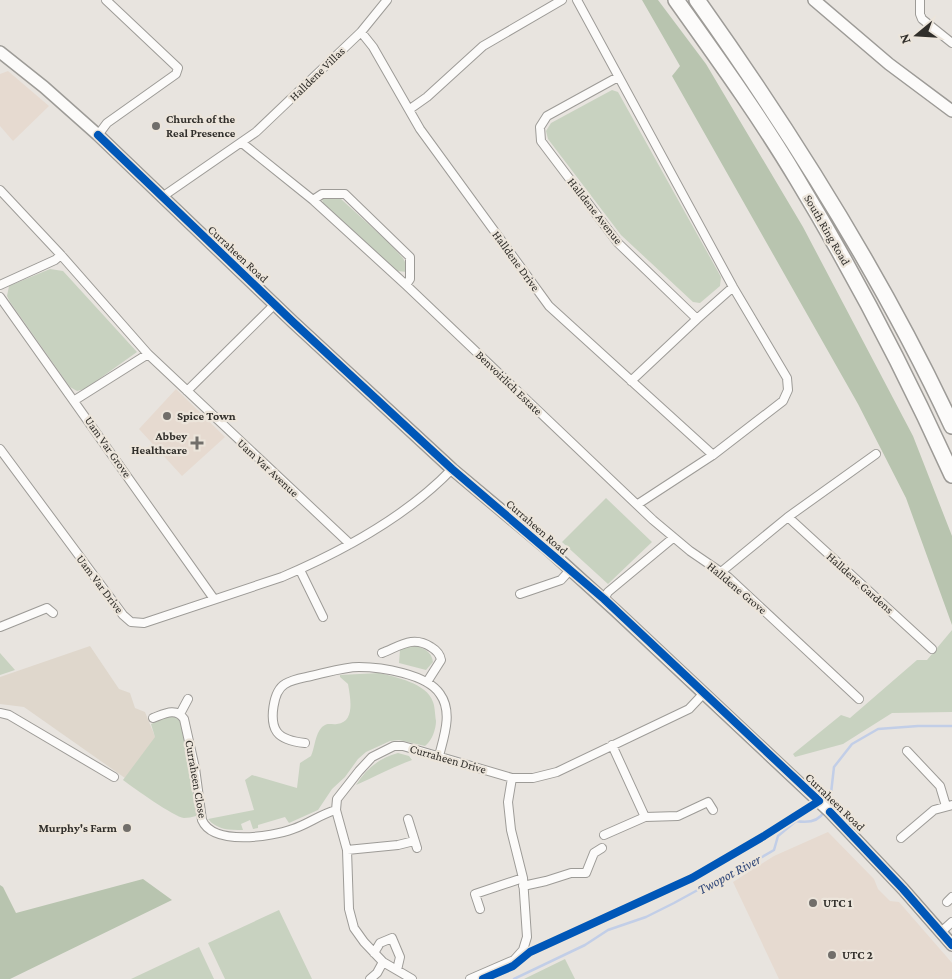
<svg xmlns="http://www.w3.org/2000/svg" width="952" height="979" font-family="'Crimson Pro',serif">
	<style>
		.commercial { fill: #e6dad0 }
		.built { fill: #dfd7cc }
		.green { fill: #c8d2c0 }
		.forest { fill: #b8c4af }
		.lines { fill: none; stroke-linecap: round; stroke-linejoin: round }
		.stream { stroke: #c2cee7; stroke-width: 2.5 }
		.street-casing { stroke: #9d9b97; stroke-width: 10 }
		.secondary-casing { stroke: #9d9b97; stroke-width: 14 }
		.highway-casing { stroke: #9d9b97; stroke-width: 18 }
		.street { stroke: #fcfbfa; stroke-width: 8 }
		.secondary { stroke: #fcfbfa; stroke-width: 11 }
		.highway { stroke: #fcfbfa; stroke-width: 15 }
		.cycleway-casing { stroke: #ece5db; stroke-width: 11 }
		.cycleway { stroke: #0057b8; stroke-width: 8 }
		.poi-dot { fill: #716e6a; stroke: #ece5db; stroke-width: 2 }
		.labels { text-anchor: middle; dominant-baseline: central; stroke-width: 4.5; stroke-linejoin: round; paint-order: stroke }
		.street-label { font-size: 12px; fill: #312f2b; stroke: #ece5db }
		.poi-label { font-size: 12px; font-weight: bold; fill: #312f2b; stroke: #ece5db; text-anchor: start }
		.water-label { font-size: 14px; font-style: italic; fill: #32497a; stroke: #ece5db }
	</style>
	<rect width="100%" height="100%" fill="#e8e4df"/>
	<path class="commercial" d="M 8,71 L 49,106 L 13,141 L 0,126 L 0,74 Z
		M 176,389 L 225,437 L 182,476 L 139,429 Z
		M 828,832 L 874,879 L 878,889 L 890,901 L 899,902 L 946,956 L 952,963 L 952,979 L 779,979 L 733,882 L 774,856 Z"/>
	<path class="built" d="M 90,646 L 119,689 L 130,693 L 135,708 L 145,712 L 156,739 L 125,778 L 24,707 L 0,704 L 0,677 Z"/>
	<path class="green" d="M 612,90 L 618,92 L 721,277 L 720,286 L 700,303 L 693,302 L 621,235 L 548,139 L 546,131 L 551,123 Z
		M 328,198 L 341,199 L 387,241 L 403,258 L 406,264 L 407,272 L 397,271 L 323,203 L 322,199 Z
		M 50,269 L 63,271 L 137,352 L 85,389 L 77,391 L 70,387 L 10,302 L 7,296 L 9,286 Z
		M 606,498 L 652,542 L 608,584 L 562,542 Z
		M 952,630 L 952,712 L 892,713 L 843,744 L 795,757 L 793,754 L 841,715 L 850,718 L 917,660 L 927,660 Z
		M 410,645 C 421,646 432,651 433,662 L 426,670 L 399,663 L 400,650 Z
		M 0,653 L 15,670 L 0,675 Z
		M 379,673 C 395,677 427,683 433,702 C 435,707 435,715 436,721 C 436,729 432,741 425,746 L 399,740 L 390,741 L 366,752 L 358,759 L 345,777 L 332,789 L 318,810 L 289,823 L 285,817 L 258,825 L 258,828 L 253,829 L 250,820 L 241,824 L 243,830 C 229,830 217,830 208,819 L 254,810 L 245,780 L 252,775 L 297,788 L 300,763 L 311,756 C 315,747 315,734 322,727 C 328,722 331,725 337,724 C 356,722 350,696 348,684 L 340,677 L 340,675 Z
		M 171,715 L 175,716 L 181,721 L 190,761 L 197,814 L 196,816 C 192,817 188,818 184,818 C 174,817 134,788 123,780 L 155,737 L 151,724 Z
		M 398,753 L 409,756 L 412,760 C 392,767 375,777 356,785 C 366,769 379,758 398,753 Z
		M 279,910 L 312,979 L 225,979 L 208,943 Z
		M 199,947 L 214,979 L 131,979 Z
		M 565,959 L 575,979 L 524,979 Z"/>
	<path class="forest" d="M 642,0 L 658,0 L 706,64 L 803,227 L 913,436 L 952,536 L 952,625 L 906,498 L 858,404 L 672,76 L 680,66 Z
		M 143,879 L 172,900 L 10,979 L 0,979 L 0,885 L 3,887 L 16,913 Z"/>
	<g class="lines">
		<path class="stream" d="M 828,805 L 830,802 L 834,767 L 852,744 L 878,729 L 918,726 L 952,726
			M 514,979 L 585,945 L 608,930 L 646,917 L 674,903 L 705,886 L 738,871 L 774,850 L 778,836 L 796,821 C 807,823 818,822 824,812"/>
		<g class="street-casing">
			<path id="street" d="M 577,0 L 733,287 L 787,378 L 788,390 L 783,401 L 713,455 L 638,504
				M 920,0 L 920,14 L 922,19 L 952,43
				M 361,32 L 373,47 L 420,129 L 549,306 L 713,455
				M 618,77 L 547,116 L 540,127 L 541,141 L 618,243 L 697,319 L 733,287
				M 410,109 L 427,97 L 483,46 L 562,0
				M 98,135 L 107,123 L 176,74 L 178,68 L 106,0
				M 242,143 L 313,200 L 406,285 L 653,520 L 690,551 L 728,577 L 859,699
				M 0,190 L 61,255 L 148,354 L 350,544
				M 162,197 L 256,132 L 361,32 L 387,0
				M 313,200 L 322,194 L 345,194 L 410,257 L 410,279 L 406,285
				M 0,285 L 55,260 L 61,255
				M 0,297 L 214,599
				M 631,381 L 697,319
				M 187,391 L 275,304
				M 75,400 L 148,354
				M 0,449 L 123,615 L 131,622 L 144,623 L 282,577 C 343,551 406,517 452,469
				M 788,517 L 932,649
				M 300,570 L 323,617
				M 721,572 L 788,517 L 876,454
				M 520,594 L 561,580 L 570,570
				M 604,599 L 608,592 L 673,538
				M 0,627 L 47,608 L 53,613
				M 382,653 C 400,646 413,635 431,647 C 436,650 440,654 441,660 L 427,682
				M 0,713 L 9,715 L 114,777
				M 180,714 L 188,699
				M 153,718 C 164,714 176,707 184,719 L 195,768 L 202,820 C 213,846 271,837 293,829 C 308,824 321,814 336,810
				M 305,743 C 295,742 283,740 277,732 C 269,721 273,691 285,684 C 293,679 302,678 311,676 C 326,673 343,667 359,667 C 381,667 427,674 440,694 C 453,712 444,736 439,756
				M 612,745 L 645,817 L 678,816 L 708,802 L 713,810
				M 907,751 L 940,786 L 946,806
				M 408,819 L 417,848
				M 604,835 L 645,817
				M 901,838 L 934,810 L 952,805
				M 347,850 L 398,845 L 414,841
				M 523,886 L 546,881 L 571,873 L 586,873 L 594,853 L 602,848
				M 947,902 L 952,897
				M 480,909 L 475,894 L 523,878
				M 941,932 L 952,922
				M 374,953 L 380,943 L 392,938 L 400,957 L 397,970
				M 370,979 L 377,973 L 383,962
				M 412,979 L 383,962 L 364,942 L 354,928 L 349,909 L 347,850 L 336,810 L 337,799 L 359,771 L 372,757 L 394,746 L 403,746 L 512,778 L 533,778 L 557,772 L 689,709 L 704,693
				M 470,979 L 514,960 L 523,950 L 527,937 L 523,878 L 511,830 L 508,802 L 512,778"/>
		</g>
		<g class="secondary-casing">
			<path id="secondary" d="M 814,0 L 889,64 L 952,111
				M 0,52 L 44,87 L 98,135 L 293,322 L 452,469 L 551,552 L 616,611 L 830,812 L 903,889 L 952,945"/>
		</g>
		<g class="highway-casing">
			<path id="highway" d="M 676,0 C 718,59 760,117 797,179 C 855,275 906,373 952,475
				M 697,0 C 793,135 882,276 952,426"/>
		</g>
		<use href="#street" class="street"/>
		<use href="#secondary" class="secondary"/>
		<use href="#highway" class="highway"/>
		<g class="cycleway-casing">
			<path id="cycleway" d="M 98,135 L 293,322 L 452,469 L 604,599 L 819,801 L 764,836 L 692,878 L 530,952 L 513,966 L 483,979
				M 830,812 L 903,889 L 952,945"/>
		</g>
		<use href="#cycleway" class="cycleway"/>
	</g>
	<g class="poi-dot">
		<circle cx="156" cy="126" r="5"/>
		<circle cx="167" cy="416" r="5"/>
		<path d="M194.5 435.5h5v5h5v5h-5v5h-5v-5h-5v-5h5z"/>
		<circle cx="127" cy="828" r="5"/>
		<circle cx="813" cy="903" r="5"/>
		<circle cx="832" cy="955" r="5"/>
	</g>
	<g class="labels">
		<g class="street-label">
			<text transform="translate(317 74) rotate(-44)">Halldene Villas</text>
			<text transform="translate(595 211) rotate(52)">Halldene Avenue</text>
			<text transform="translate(827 230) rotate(60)">South Ring Road</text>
			<text transform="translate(238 254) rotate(43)">Curraheen Road</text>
			<text transform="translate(516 261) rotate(54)">Halldene Drive</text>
			<text transform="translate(509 383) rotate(44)">Benvoirlich Estate</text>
			<text transform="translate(108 447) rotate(55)">Uam Var Grove</text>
			<text transform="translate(268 468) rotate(43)">Uam Var Avenue</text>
			<text transform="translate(537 527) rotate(41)">Curraheen Road</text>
			<text transform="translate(860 583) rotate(42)">Halldene Gardens</text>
			<text transform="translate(100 584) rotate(53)">Uam Var Drive</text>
			<text transform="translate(737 588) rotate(40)">Halldene Grove</text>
			<text transform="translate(448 759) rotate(16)">Curraheen Drive</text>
			<text transform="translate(196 779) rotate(80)">Curraheen Close</text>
			<text transform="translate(835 802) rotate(44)">Curraheen Road</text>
		</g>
		<g class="poi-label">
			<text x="166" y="119">Church of the<tspan x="166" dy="14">Real Presence</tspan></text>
			<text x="177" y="416">Spice Town</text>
			<text x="187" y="436" text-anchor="end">Abbey<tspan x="187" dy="14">Healthcare</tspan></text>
			<text x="117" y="828" text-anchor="end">Murphy's Farm</text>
			<text x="823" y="903">UTC 1</text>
			<text x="842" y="955">UTC 2</text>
		</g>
		<g class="water-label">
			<text transform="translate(729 874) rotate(-28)">Twopot River</text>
		</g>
	</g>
	<g transform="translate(917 35) rotate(252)" stroke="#ece5db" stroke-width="4" paint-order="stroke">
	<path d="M0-4L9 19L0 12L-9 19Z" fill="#312f2b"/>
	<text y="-8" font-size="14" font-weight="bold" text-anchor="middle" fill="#312f2b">N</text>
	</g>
</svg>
